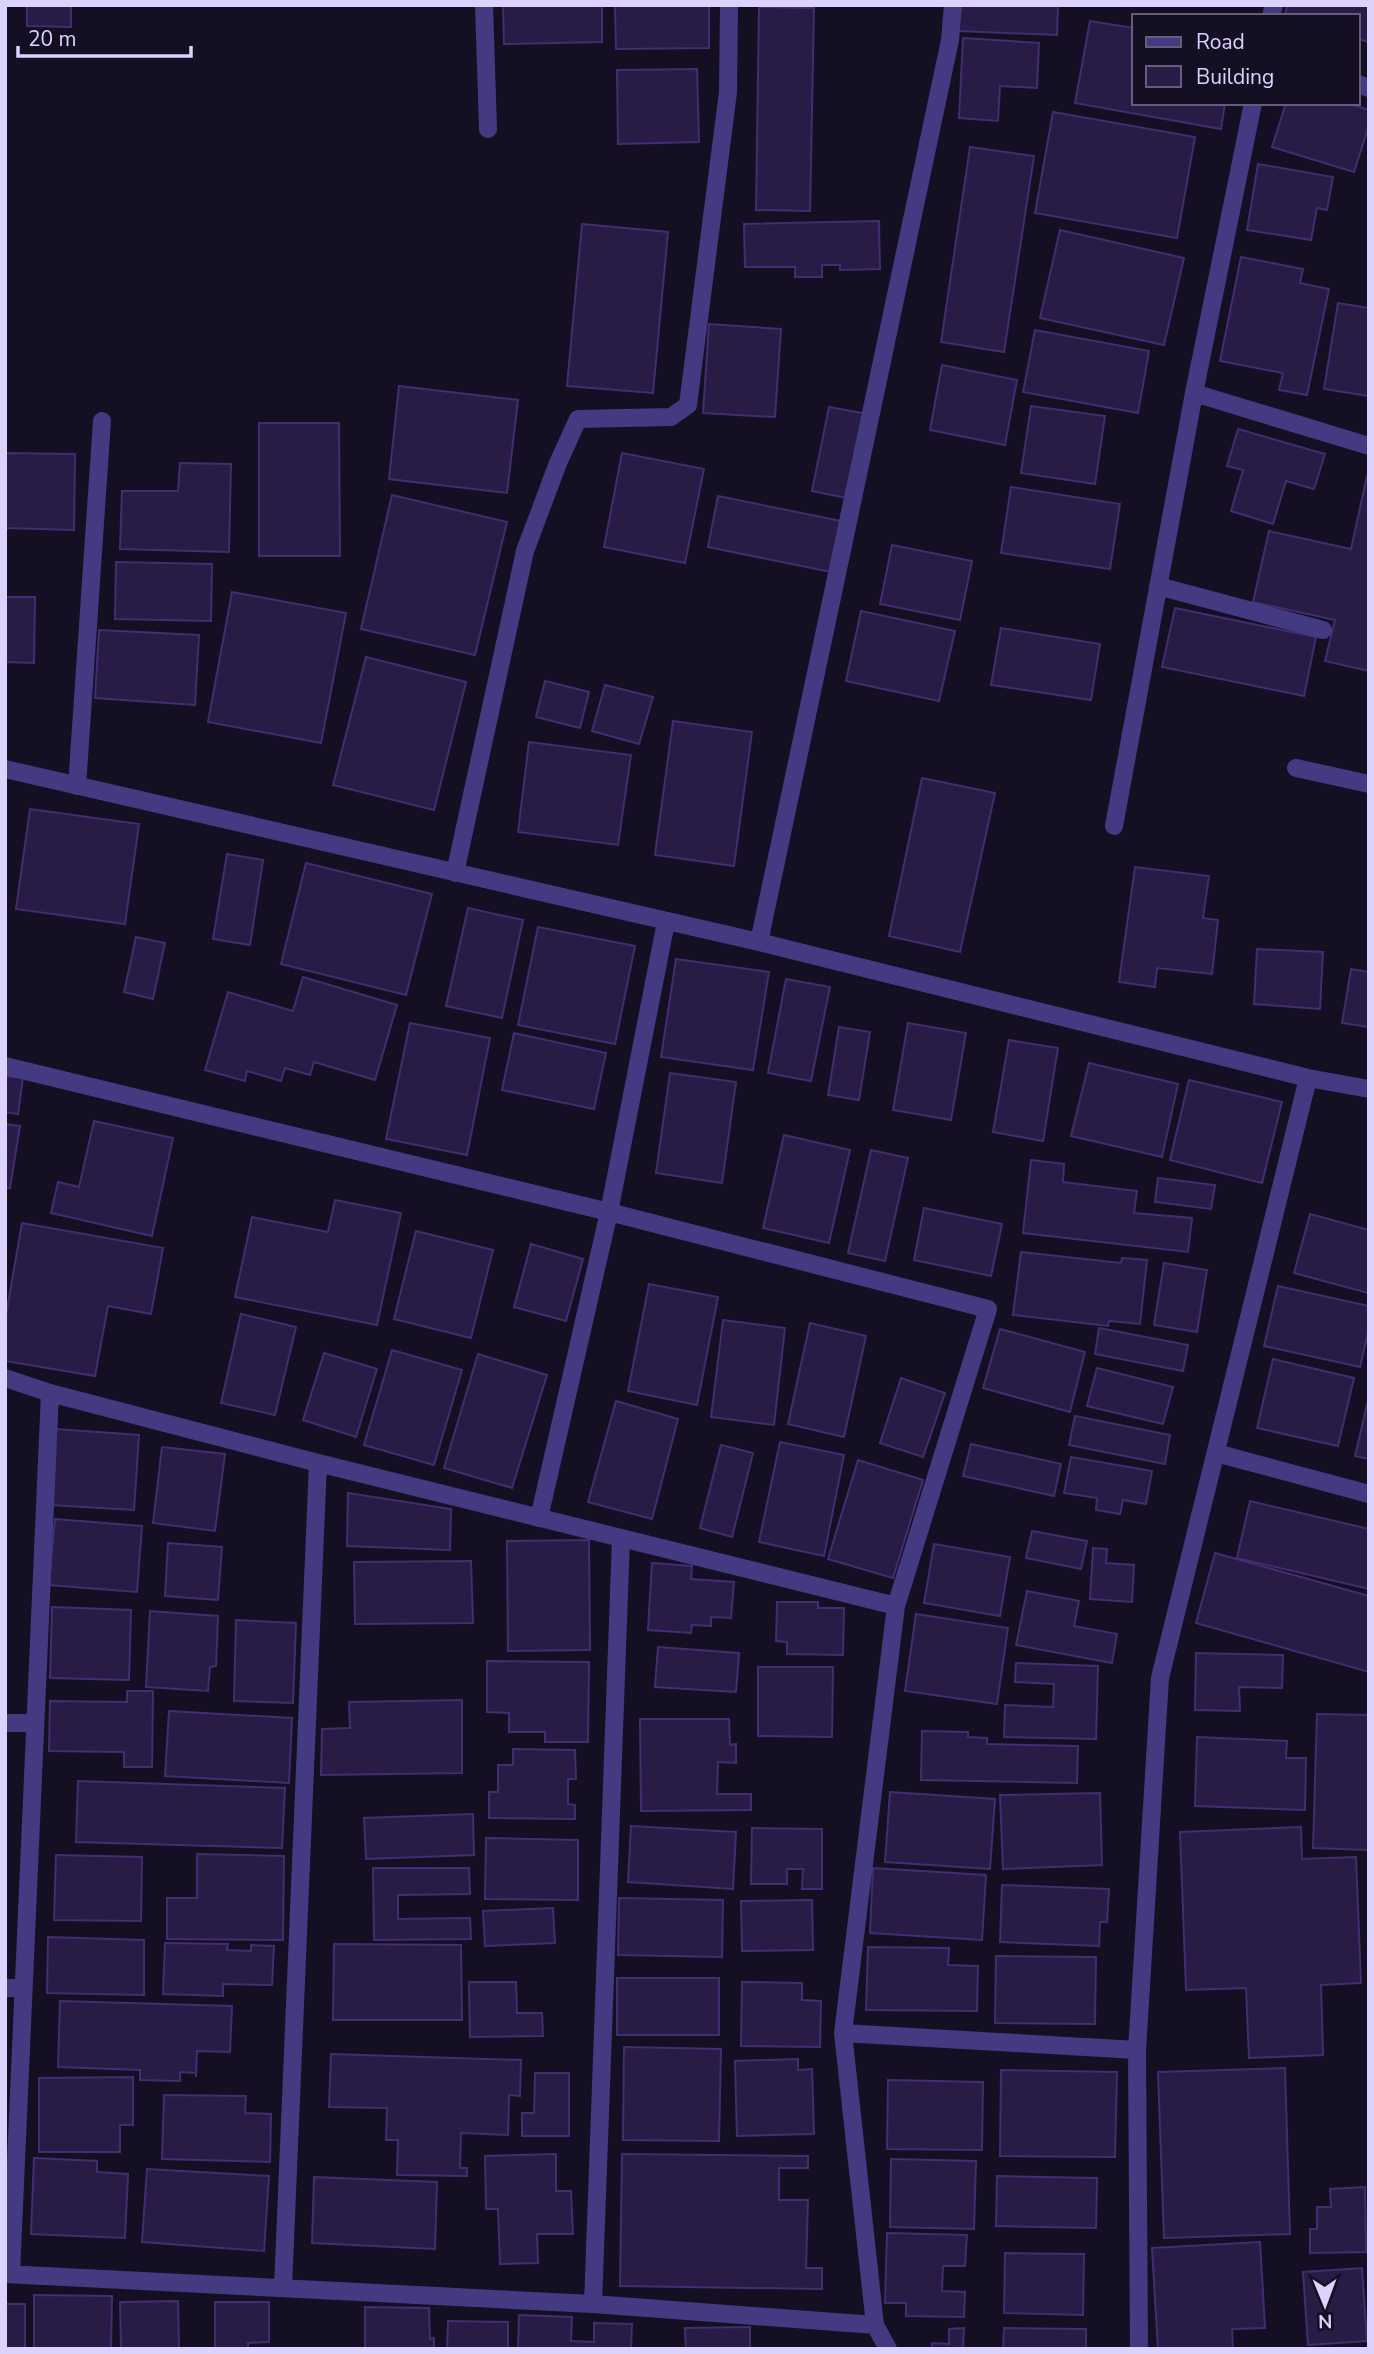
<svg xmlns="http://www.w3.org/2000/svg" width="1374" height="2354" font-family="'Nunito Sans',sans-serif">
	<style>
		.building { fill: #281b45; stroke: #422d70; stroke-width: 2 }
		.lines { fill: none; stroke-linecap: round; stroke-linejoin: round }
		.minor { stroke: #443a82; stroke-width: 18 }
	</style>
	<rect width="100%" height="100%" fill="#150f24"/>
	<path class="building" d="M 27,5 L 71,5 L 71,27 L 27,26 Z
		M 503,5 L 602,5 L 602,42 L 504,44 Z
		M 615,5 L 709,5 L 709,48 L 616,49 Z
		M 959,5 L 1058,5 L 1057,35 L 958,31 Z
		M 1287,5 L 1369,5 L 1368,42 L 1358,39 L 1358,16 L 1285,16 Z
		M 759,7 L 814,8 L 810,211 L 756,210 Z
		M 1090,21 L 1134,28 L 1134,103 L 1225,103 L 1221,129 L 1075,103 Z
		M 963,38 L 1039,43 L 1037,88 L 1000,86 L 998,121 L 959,118 Z
		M 697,69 L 699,142 L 618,144 L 617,70 Z
		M 1286,103 L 1347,103 L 1369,110 L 1369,125 L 1354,172 L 1272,147 Z
		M 1053,112 L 1195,137 L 1177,238 L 1035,213 Z
		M 970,147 L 1034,156 L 1004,352 L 941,342 Z
		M 1258,164 L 1333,177 L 1327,210 L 1317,208 L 1311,240 L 1247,230 Z
		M 879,221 L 880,269 L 840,270 L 840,265 L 822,265 L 822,277 L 795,277 L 795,267 L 745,267 L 744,224 Z
		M 582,224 L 668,232 L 653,393 L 567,386 Z
		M 1060,230 L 1184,258 L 1164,345 L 1040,318 Z
		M 1241,257 L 1303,269 L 1300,283 L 1329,289 L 1307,395 L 1279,390 L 1283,373 L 1220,361 Z
		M 1338,303 L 1369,308 L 1369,396 L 1324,389 Z
		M 709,324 L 781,329 L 775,417 L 703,413 Z
		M 1035,330 L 1149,351 L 1138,413 L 1023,392 Z
		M 942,365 L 1017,380 L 1005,445 L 930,430 Z
		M 399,386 L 518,400 L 507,493 L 389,479 Z
		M 1031,406 L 1105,416 L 1095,484 L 1021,473 Z
		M 829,407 L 868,414 L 851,499 L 812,491 Z
		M 259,423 L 339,423 L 340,556 L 259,556 Z
		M 1238,429 L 1325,454 L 1314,489 L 1286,481 L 1273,524 L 1231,511 L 1243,470 L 1227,466 Z
		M 5,453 L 75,454 L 74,530 L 5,528 Z
		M 622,453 L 704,469 L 685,563 L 604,547 Z
		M 180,463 L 231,464 L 229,552 L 120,549 L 122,491 L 178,491 Z
		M 1367,476 L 1369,477 L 1369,671 L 1325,661 L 1335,620 L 1253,602 L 1269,531 L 1351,549 Z
		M 1011,487 L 1120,504 L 1110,569 L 1001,553 Z
		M 392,495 L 507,522 L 475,655 L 361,629 Z
		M 718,496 L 841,521 L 831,572 L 708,547 Z
		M 892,545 L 972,561 L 960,620 L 880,604 Z
		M 116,562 L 212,564 L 211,621 L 115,619 Z
		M 232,592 L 346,613 L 321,743 L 208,722 Z
		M 5,597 L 35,597 L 34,663 L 5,662 Z
		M 1175,608 L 1316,637 L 1304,696 L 1162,667 Z
		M 861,611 L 955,631 L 939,701 L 846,681 Z
		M 1001,628 L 1100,644 L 1091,700 L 991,685 Z
		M 99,630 L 199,635 L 195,705 L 95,698 Z
		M 366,657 L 466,682 L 434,810 L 333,785 Z
		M 545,681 L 589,692 L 580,728 L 536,717 Z
		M 605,685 L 653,697 L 639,744 L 592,731 Z
		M 673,721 L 752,732 L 734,866 L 655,855 Z
		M 529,742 L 631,755 L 618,845 L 518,832 Z
		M 922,778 L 995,793 L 960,952 L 889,936 Z
		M 30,809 L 139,824 L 125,924 L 16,909 Z
		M 227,854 L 263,860 L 250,945 L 213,939 Z
		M 306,863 L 432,894 L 406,995 L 281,964 Z
		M 1135,867 L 1209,876 L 1203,918 L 1218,920 L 1212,974 L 1157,968 L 1155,987 L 1119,982 Z
		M 468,908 L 523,920 L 502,1018 L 446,1006 Z
		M 538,927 L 635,946 L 615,1044 L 518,1025 Z
		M 136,937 L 165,943 L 153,999 L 124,992 Z
		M 1257,949 L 1323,952 L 1320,1009 L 1254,1004 Z
		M 676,959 L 769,972 L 753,1070 L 661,1057 Z
		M 1351,969 L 1369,972 L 1369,1027 L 1342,1023 Z
		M 303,977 L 397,1005 L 375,1080 L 314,1062 L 310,1075 L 285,1068 L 281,1081 L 247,1071 L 245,1081 L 205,1070 L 228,992 L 293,1011 Z
		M 786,979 L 830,987 L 811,1081 L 768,1073 Z
		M 410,1023 L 490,1038 L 467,1155 L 386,1139 Z
		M 908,1023 L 966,1033 L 951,1120 L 893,1110 Z
		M 839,1027 L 870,1032 L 859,1100 L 828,1095 Z
		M 514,1033 L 606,1053 L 594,1109 L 502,1090 Z
		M 1009,1040 L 1058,1048 L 1043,1141 L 993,1132 Z
		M 1089,1063 L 1178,1084 L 1162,1157 L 1071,1136 Z
		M 670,1073 L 736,1082 L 722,1183 L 656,1173 Z
		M 5,1076 L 23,1078 L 18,1114 L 5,1112 Z
		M 1189,1080 L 1282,1102 L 1262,1183 L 1170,1160 Z
		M 94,1121 L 173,1138 L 152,1236 L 51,1213 L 58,1182 L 79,1187 Z
		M 5,1124 L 20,1126 L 10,1188 L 5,1188 Z
		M 784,1135 L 850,1150 L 829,1243 L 763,1228 Z
		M 871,1150 L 908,1158 L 885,1261 L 848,1253 Z
		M 1031,1160 L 1064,1164 L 1063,1182 L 1137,1191 L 1134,1213 L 1192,1218 L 1188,1252 L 1023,1233 Z
		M 1158,1178 L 1215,1185 L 1211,1209 L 1155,1202 Z
		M 335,1200 L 401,1213 L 377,1325 L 235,1297 L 252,1217 L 328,1232 Z
		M 924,1208 L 1002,1224 L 991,1276 L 914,1260 Z
		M 1310,1214 L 1369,1230 L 1368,1293 L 1294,1273 Z
		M 22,1223 L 163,1248 L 151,1314 L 108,1306 L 95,1376 L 5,1361 L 5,1321 Z
		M 416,1231 L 493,1250 L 471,1338 L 394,1319 Z
		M 531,1244 L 583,1259 L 566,1321 L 514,1307 Z
		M 1021,1252 L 1121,1263 L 1122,1258 L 1147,1260 L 1140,1324 L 1109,1321 L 1108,1326 L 1013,1315 Z
		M 1164,1263 L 1207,1270 L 1197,1332 L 1154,1325 Z
		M 649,1284 L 718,1297 L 697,1405 L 628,1391 Z
		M 1278,1286 L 1369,1306 L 1369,1328 L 1360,1367 L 1264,1346 Z
		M 241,1314 L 296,1327 L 275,1415 L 221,1403 Z
		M 723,1320 L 785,1328 L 774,1425 L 711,1417 Z
		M 810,1323 L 866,1336 L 844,1437 L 788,1424 Z
		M 1099,1328 L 1188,1345 L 1183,1371 L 1095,1354 Z
		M 1000,1329 L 1085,1352 L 1070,1412 L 983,1388 Z
		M 392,1350 L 462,1370 L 434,1465 L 364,1445 Z
		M 324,1353 L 377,1369 L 356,1437 L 303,1420 Z
		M 478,1354 L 547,1375 L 512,1488 L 444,1468 Z
		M 1273,1359 L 1354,1378 L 1338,1446 L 1257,1428 Z
		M 1097,1368 L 1173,1387 L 1163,1424 L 1087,1406 Z
		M 901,1378 L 945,1393 L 923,1457 L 880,1443 Z
		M 1369,1396 L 1369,1459 L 1355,1456 Z
		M 616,1401 L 678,1419 L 652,1519 L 588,1502 Z
		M 1075,1416 L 1170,1435 L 1165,1464 L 1069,1445 Z
		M 55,1429 L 139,1435 L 134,1510 L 50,1505 Z
		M 780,1442 L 844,1455 L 824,1556 L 759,1542 Z
		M 971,1444 L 1061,1464 L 1054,1496 L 963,1476 Z
		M 721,1445 L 753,1453 L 732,1537 L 700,1528 Z
		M 162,1447 L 225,1454 L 215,1531 L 153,1523 Z
		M 1071,1457 L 1152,1471 L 1146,1504 L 1123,1500 L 1120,1514 L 1096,1510 L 1097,1498 L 1064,1493 Z
		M 858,1460 L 923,1480 L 893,1578 L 828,1559 Z
		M 348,1493 L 451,1509 L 450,1550 L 347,1546 Z
		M 1250,1501 L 1369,1529 L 1369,1589 L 1237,1558 Z
		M 55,1519 L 142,1526 L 137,1592 L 49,1585 Z
		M 1032,1531 L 1087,1541 L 1081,1569 L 1026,1558 Z
		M 589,1540 L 590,1650 L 508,1651 L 507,1541 Z
		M 168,1543 L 222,1547 L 218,1600 L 165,1596 Z
		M 934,1544 L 1010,1557 L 1000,1616 L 924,1603 Z
		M 1093,1548 L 1107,1549 L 1106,1563 L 1134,1565 L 1132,1602 L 1090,1599 Z
		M 1215,1553 L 1369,1596 L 1369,1672 L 1196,1623 Z
		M 471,1561 L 473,1623 L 355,1624 L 354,1562 Z
		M 652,1563 L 692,1566 L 691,1579 L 734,1582 L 731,1618 L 711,1617 L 711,1626 L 692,1625 L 691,1633 L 648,1630 Z
		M 1027,1591 L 1079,1601 L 1074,1626 L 1117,1634 L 1112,1663 L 1016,1645 Z
		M 777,1602 L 818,1602 L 818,1608 L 844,1608 L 843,1655 L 787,1654 L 787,1642 L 776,1641 Z
		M 52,1607 L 131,1610 L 129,1680 L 50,1678 Z
		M 150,1611 L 218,1616 L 216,1666 L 210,1667 L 208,1691 L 146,1687 Z
		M 916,1614 L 1008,1628 L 997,1704 L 905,1691 Z
		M 236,1620 L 296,1623 L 293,1703 L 234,1701 Z
		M 658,1647 L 739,1653 L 736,1692 L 655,1687 Z
		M 1196,1653 L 1283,1655 L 1282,1688 L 1239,1687 L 1240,1711 L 1195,1710 Z
		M 487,1661 L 589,1662 L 588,1742 L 545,1742 L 545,1732 L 509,1732 L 509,1713 L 487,1712 Z
		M 1016,1663 L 1098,1666 L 1096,1739 L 1004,1737 L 1005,1705 L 1053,1707 L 1054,1684 L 1015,1682 Z
		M 758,1667 L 833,1667 L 832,1737 L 758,1736 Z
		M 127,1691 L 153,1691 L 152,1767 L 124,1767 L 124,1752 L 49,1751 L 50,1701 L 127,1702 Z
		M 462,1700 L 462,1773 L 321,1775 L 322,1729 L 350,1728 L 349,1702 Z
		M 169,1711 L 292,1718 L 289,1783 L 165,1776 Z
		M 1317,1714 L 1369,1715 L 1369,1850 L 1313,1848 Z
		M 640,1719 L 729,1719 L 730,1745 L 736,1744 L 736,1763 L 718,1762 L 717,1794 L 751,1794 L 751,1810 L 641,1811 Z
		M 922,1731 L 968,1732 L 968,1737 L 987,1738 L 987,1744 L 1078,1746 L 1077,1783 L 921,1780 Z
		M 1197,1737 L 1287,1741 L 1286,1758 L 1306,1758 L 1305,1810 L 1195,1806 Z
		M 513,1749 L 575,1750 L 576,1779 L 568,1779 L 568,1804 L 575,1805 L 575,1819 L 489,1818 L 489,1792 L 498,1792 L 498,1765 L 513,1765 Z
		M 78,1781 L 285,1788 L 282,1848 L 76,1842 Z
		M 890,1792 L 995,1799 L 990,1869 L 885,1862 Z
		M 1100,1793 L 1102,1865 L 1003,1869 L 1000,1795 Z
		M 473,1814 L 474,1855 L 366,1859 L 364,1818 Z
		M 631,1826 L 736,1832 L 733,1889 L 628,1882 Z
		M 1301,1827 L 1302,1859 L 1356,1857 L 1361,1983 L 1321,1985 L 1323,2055 L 1249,2058 L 1246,1988 L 1186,1990 L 1180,1832 Z
		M 752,1828 L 822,1829 L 822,1889 L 802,1889 L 803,1869 L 787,1869 L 787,1884 L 751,1884 Z
		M 486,1838 L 578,1840 L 578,1900 L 485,1899 Z
		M 197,1854 L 284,1856 L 283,1940 L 167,1939 L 167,1898 L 197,1898 Z
		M 56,1855 L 142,1857 L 141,1921 L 54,1920 Z
		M 373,1868 L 469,1868 L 470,1894 L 398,1895 L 398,1919 L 470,1918 L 471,1939 L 374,1940 Z
		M 873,1868 L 986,1875 L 982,1940 L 870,1933 Z
		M 1002,1885 L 1109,1889 L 1107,1922 L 1100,1922 L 1099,1946 L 1000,1942 Z
		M 619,1898 L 723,1900 L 722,1957 L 618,1955 Z
		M 812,1900 L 813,1950 L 742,1951 L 741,1901 Z
		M 553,1908 L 555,1943 L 485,1946 L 483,1911 Z
		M 48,1937 L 144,1940 L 144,1995 L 47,1993 Z
		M 165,1943 L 228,1944 L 227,1950 L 251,1951 L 251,1945 L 274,1946 L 272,1985 L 223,1984 L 223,1996 L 163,1994 Z
		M 334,1944 L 461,1945 L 462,2020 L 333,2020 Z
		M 868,1947 L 949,1948 L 948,1965 L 978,1966 L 977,2011 L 866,2010 Z
		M 996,1956 L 1096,1957 L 1095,2024 L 995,2023 Z
		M 617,1978 L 719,1978 L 719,2035 L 617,2035 Z
		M 469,1982 L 516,1982 L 517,2013 L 542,2013 L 543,2036 L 470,2037 Z
		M 742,1982 L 802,1983 L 802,2000 L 821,2001 L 820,2047 L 741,2046 Z
		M 60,2001 L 232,2006 L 230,2052 L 197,2051 L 196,2077 L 196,2073 L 180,2072 L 180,2081 L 140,2080 L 140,2070 L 58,2067 Z
		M 624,2047 L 721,2049 L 719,2141 L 623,2140 Z
		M 331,2054 L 521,2060 L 520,2096 L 509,2095 L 508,2135 L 461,2133 L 460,2168 L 467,2168 L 467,2176 L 397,2175 L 398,2140 L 386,2140 L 387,2108 L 329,2107 Z
		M 798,2059 L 798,2070 L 812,2069 L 814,2134 L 737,2136 L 735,2061 Z
		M 1285,2068 L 1290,2234 L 1164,2238 L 1158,2072 Z
		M 1001,2070 L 1117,2072 L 1115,2157 L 1000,2156 Z
		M 535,2073 L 569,2073 L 569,2136 L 522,2136 L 522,2113 L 534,2113 Z
		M 133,2077 L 133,2125 L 120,2125 L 120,2152 L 39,2152 L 39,2078 Z
		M 888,2080 L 983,2082 L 982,2150 L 887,2149 Z
		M 164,2095 L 246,2096 L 245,2113 L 271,2114 L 270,2162 L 162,2159 Z
		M 556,2154 L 556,2191 L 571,2191 L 573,2234 L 537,2234 L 538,2263 L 500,2264 L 498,2209 L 486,2209 L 485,2156 Z
		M 622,2154 L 808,2156 L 808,2168 L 779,2168 L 779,2200 L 808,2200 L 806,2268 L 822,2268 L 822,2289 L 620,2286 Z
		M 34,2158 L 97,2161 L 97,2172 L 128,2174 L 125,2238 L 31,2234 Z
		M 891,2159 L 976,2161 L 974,2229 L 890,2227 Z
		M 147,2169 L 269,2176 L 264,2251 L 142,2242 Z
		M 997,2176 L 1097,2178 L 1096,2228 L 996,2226 Z
		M 314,2177 L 437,2182 L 435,2249 L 312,2243 Z
		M 1365,2187 L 1366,2252 L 1310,2253 L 1310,2229 L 1317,2229 L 1317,2207 L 1331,2207 L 1330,2189 Z
		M 887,2233 L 967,2235 L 965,2266 L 943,2266 L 942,2291 L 965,2292 L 964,2317 L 906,2316 L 906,2303 L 885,2303 Z
		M 1260,2242 L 1265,2328 L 1232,2329 L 1233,2349 L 1158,2349 L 1152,2248 Z
		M 1005,2253 L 1084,2254 L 1083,2315 L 1004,2313 Z
		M 1362,2268 L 1367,2341 L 1308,2345 L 1303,2272 Z
		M 34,2295 L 112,2296 L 111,2349 L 34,2349 Z
		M 178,2301 L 179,2349 L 121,2349 L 120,2302 Z
		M 215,2302 L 269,2302 L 269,2342 L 248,2343 L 248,2349 L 215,2349 Z
		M 5,2304 L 25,2304 L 25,2349 L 5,2349 Z
		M 365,2307 L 429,2308 L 430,2339 L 434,2338 L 434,2349 L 365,2349 Z
		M 519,2315 L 572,2317 L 571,2341 L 594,2342 L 594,2323 L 632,2324 L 631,2349 L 518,2349 Z
		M 448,2321 L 508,2322 L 508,2349 L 447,2349 Z
		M 750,2327 L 750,2349 L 686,2349 L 685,2328 Z
		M 964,2328 L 963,2349 L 932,2349 L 932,2343 L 949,2344 L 949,2329 Z
		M 1004,2328 L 1086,2329 L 1086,2349 L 1003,2349 Z"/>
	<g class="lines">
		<path class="minor" d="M 484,5 L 488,129
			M 1271,16 L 1274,5
			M 1358,84 L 1369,88
			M 1194,393 L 1369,446
			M 1158,586 L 1323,630
			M 1296,768 L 1369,784
			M 5,769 L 759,942 L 1308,1078 L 1369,1089
			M 77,786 L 102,421
			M 1114,826 L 1194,393 L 1253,103
			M 455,873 L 525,551 L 558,463 L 578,419 L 671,417 L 688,405 L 728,92 L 729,5
			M 759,942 L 950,40 L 953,5
			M 5,1066 L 609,1212 L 988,1309 L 896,1606 L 843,2033 L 875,2325 L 888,2349
			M 5,1378 L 50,1393 L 318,1463 L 896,1606
			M 1216,1453 L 1369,1494
			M 539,1518 L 609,1212 L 666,922
			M 5,1723 L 35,1723
			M 5,1988 L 23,1988
			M 843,2033 L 1137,2050
			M 5,2274 L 593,2304 L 875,2325
			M 11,2274 L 50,1393
			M 283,2287 L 318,1463
			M 593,2304 L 621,1539
			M 1139,2349 L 1137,2050 L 1160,1678 L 1308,1078"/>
	</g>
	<rect width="1374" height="2354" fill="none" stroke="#dcd2fe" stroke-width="14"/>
	<rect x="1132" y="14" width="228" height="91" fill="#150f24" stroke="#655d7b" stroke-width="2"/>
	<rect x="1146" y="37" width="35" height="10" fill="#443a82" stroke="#655d7b" stroke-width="2"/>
	<text x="1196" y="49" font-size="21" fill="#dcd2fe">Road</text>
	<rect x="1146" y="66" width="35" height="21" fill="#281b45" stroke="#655d7b" stroke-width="2"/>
	<text x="1196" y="84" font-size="21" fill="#dcd2fe">Building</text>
	<g transform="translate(1325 2305) rotate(179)" stroke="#150f24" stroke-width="5" paint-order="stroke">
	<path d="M0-5L12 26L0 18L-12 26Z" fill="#dcd2fe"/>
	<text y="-10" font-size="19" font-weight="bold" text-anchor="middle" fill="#dcd2fe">N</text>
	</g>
	<path d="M18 46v10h173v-10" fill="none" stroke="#dcd2fe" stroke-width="3.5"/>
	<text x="28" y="46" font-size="21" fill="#dcd2fe" stroke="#150f24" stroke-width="5" paint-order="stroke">20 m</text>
</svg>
